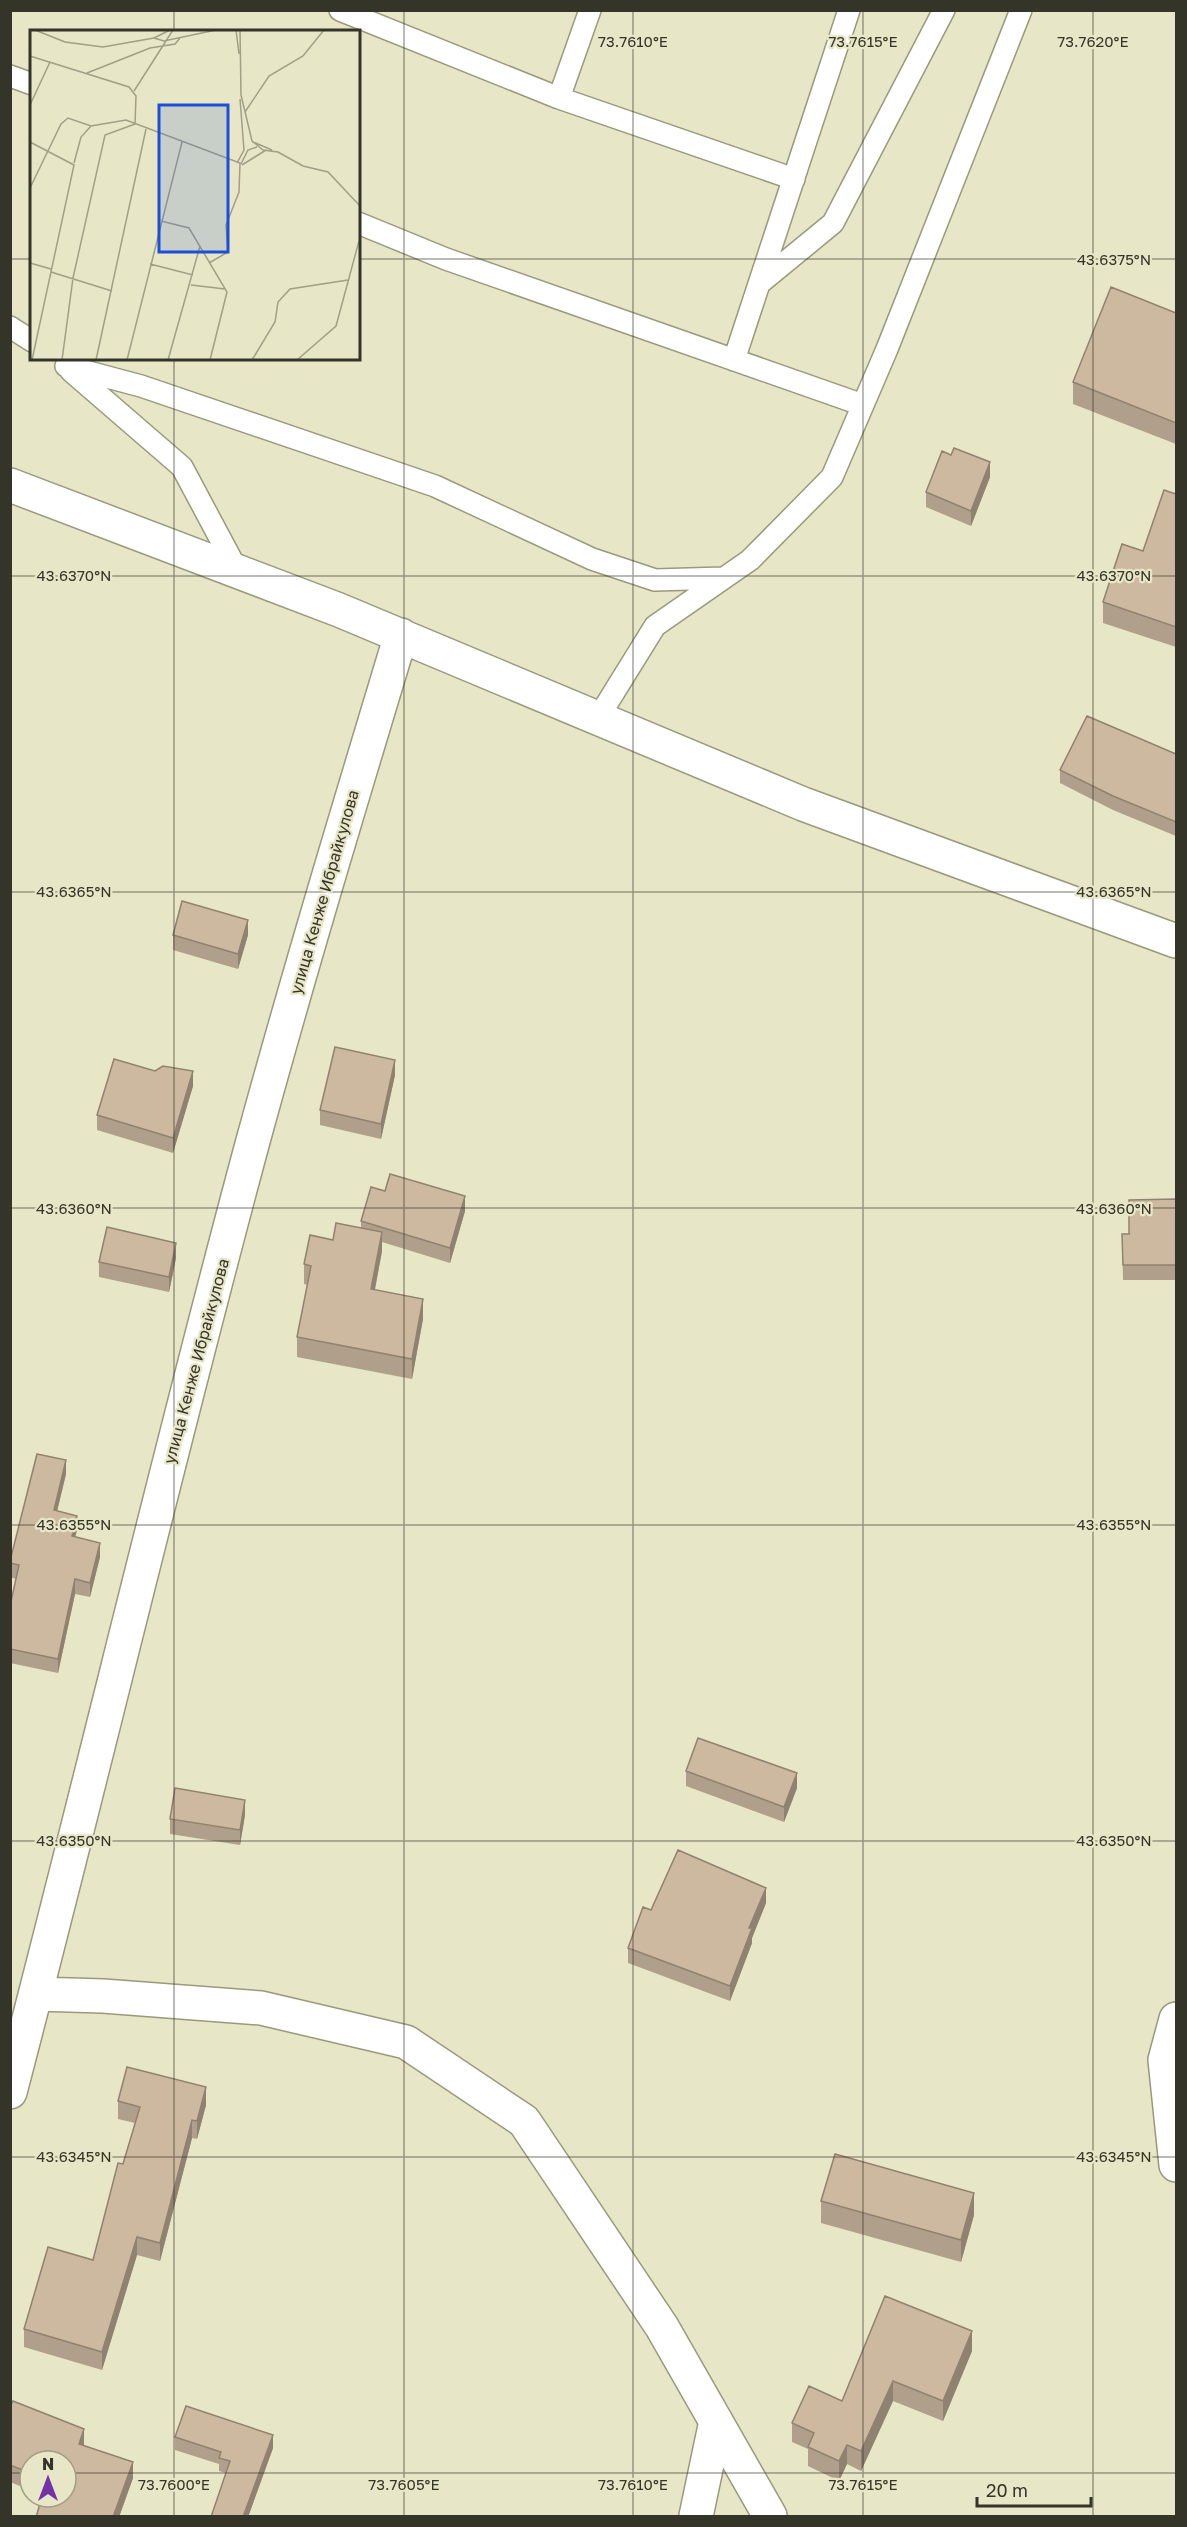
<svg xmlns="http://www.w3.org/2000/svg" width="1187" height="2527" font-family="'Golos Text',sans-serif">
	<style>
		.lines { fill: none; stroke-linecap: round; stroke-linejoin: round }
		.lane-casing { stroke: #9a997c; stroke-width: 24 }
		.street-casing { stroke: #9a997c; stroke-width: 36 }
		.lane { stroke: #fff; stroke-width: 21 }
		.street { stroke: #fff; stroke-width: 33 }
		.wall { fill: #b09f8a }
		.shaded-wall { fill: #908270 }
		.building { fill: #cdb9a0; stroke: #908270; stroke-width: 1.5 }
		.ticks { fill: none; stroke: #353428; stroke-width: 1.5; stroke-opacity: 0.45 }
		.labels { text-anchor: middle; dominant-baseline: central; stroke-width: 4.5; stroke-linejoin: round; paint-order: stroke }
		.street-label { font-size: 16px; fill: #353428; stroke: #e7e6c7 }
		.inset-road { fill: none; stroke: #a09f87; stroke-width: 1.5 }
		.view { fill: #1d4ed8; fill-opacity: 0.15; stroke: #1d4ed8; stroke-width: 3 }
		.inset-edge { fill: none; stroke: #353428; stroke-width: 3 }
		.ticks-label { font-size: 15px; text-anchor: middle; fill: #353428; stroke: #e7e6c7; stroke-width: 4.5; stroke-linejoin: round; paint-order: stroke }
	</style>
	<rect width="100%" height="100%" fill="#e7e6c7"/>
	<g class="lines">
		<g class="lane-casing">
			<path id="lane" d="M 340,10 L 559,98 L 794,179
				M 10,76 L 32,84
				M 559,98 L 590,10
				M 358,223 L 446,259 L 863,405
				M 760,283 L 833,223 L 944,10
				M 10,327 L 32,341
				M 734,360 L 849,10
				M 66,366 L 141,386 L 435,486 L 592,559 L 655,580 L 723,578
				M 71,371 L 182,467 L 238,572
				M 598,718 L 655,626 L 750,560 L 832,477 L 887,349 L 1021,10"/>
		</g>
		<g class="street-casing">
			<path id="street" d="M 10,485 L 339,610 L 803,804 L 1176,941
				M 36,1994 L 103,1996 L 261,2008 L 406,2042 L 524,2121 L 662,2327 L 770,2516
				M 1176,2019 L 1165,2060 L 1176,2165
				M 10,2092 C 92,1779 166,1464 250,1152 C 297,979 349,807 401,635
				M 696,2516 L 716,2421"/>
		</g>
		<use href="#lane" class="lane"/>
		<use href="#street" class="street"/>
	</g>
	<path class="wall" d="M 1176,313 L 1176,444 L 1073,404 L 1073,382 Z
		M 951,455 L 990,477 L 971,526 L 926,507 L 926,492 Z
		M 1176,494 L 1176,647 L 1103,623 L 1103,602 L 1143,551 Z
		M 1176,754 L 1176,836 L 1113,810 L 1060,783 L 1060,770 Z
		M 173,935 L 248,935 L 238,969 L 173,950 Z
		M 155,1071 L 193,1086 L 173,1153 L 97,1130 L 97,1115 Z
		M 395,1075 L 381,1139 L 320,1125 L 320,1110 Z
		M 1176,1199 L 1176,1280 L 1123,1280 L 1122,1234 L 1129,1234 Z
		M 465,1211 L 450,1263 L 382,1242 L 382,1251 L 375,1290 L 423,1319 L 412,1379 L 297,1357 L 297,1337 L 308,1285 L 304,1284 L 304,1264 L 333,1240 L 361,1227 L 361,1221 Z
		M 176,1258 L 169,1292 L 99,1277 L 99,1262 Z
		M 66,1474 L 57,1511 L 77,1530 L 75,1537 L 100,1557 L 90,1597 L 75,1594 L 58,1673 L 10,1663 L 10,1606 L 16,1579 L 10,1577 L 10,1561 Z
		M 686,1771 L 797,1788 L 784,1822 L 686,1786 Z
		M 245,1815 L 240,1845 L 170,1834 L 170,1819 Z
		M 766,1903 L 752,1938 L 752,1943 L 730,2001 L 628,1963 L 628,1948 L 651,1910 Z
		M 118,2101 L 206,2105 L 197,2139 L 192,2138 L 160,2261 L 137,2255 L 102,2370 L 24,2347 L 24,2329 L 93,2260 L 135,2123 L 118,2119 Z
		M 821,2201 L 974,2215 L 961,2262 L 821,2223 Z
		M 972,2351 L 943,2421 L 893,2401 L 861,2471 L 847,2464 L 839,2481 L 808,2466 L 808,2449 L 792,2442 L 792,2423 L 842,2401 Z
		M 10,2407 L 84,2446 L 133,2478 L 119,2517 L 36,2517 L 66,2497 L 30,2461 L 30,2490 L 10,2482 Z
		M 175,2437 L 273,2448 L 248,2517 L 211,2517 L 226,2473 L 219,2471 L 219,2464 L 175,2450 Z"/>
	<path class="shaded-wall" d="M 990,462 L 990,477 L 971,526 L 971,511 Z
		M 248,920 L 248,935 L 238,969 L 238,954 Z
		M 395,1060 L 395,1075 L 381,1139 L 381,1124 Z
		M 193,1071 L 193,1086 L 173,1153 L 173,1138 Z
		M 465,1196 L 465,1211 L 450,1263 L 450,1248 Z
		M 382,1232 L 382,1251 L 371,1309 L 371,1289 Z
		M 176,1243 L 176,1258 L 169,1292 L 169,1277 Z
		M 423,1299 L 423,1319 L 412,1379 L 412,1359 Z
		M 66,1460 L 66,1474 L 54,1524 L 54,1510 Z
		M 77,1516 L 77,1530 L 72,1550 L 72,1536 Z
		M 100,1543 L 100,1557 L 90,1597 L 90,1583 Z
		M 75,1579 L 75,1594 L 58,1673 L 58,1659 Z
		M 797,1773 L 797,1788 L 784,1822 L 784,1807 Z
		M 245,1800 L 245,1815 L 240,1845 L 240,1830 Z
		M 766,1888 L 766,1903 L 752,1938 L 752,1943 L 730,2001 L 730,1986 L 749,1928 Z
		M 206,2087 L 206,2105 L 197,2139 L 197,2121 Z
		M 192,2120 L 192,2138 L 160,2261 L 160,2243 Z
		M 974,2193 L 974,2215 L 961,2262 L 961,2240 Z
		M 137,2237 L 137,2255 L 102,2370 L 102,2352 Z
		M 972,2331 L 972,2351 L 943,2421 L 943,2401 Z
		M 893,2381 L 893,2401 L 861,2471 L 861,2451 Z
		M 84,2429 L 84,2446 L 79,2444 Z
		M 273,2435 L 273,2448 L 248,2517 L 243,2517 Z
		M 847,2445 L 847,2464 L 839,2481 L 839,2461 Z
		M 133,2462 L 133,2478 L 119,2517 L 113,2517 Z"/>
	<path class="building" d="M 1111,287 L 1176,313 L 1176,423 L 1073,382 Z
		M 954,448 L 990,462 L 971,511 L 926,492 L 942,451 L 951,455 Z
		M 1164,490 L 1176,494 L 1176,627 L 1103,602 L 1122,544 L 1143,551 Z
		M 1087,716 L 1176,754 L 1176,822 L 1113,796 L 1060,770 Z
		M 182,901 L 248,920 L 238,954 L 173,935 Z
		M 335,1047 L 395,1060 L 381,1124 L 320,1110 Z
		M 114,1059 L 155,1071 L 163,1066 L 193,1071 L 173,1138 L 97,1115 Z
		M 390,1174 L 465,1196 L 450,1248 L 361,1221 L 371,1187 L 385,1191 Z
		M 1176,1199 L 1176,1265 L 1123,1265 L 1122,1234 L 1129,1234 L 1129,1200 Z
		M 336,1223 L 382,1232 L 371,1289 L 423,1299 L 412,1359 L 297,1337 L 311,1266 L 304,1264 L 310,1235 L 333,1240 Z
		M 107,1227 L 176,1243 L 169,1277 L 99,1262 Z
		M 37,1454 L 66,1460 L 54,1510 L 77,1516 L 72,1536 L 100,1543 L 90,1583 L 75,1579 L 58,1659 L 10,1649 L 10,1606 L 19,1565 L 10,1563 L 10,1561 Z
		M 698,1738 L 797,1773 L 784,1807 L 686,1771 Z
		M 175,1788 L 245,1800 L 240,1830 L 170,1819 Z
		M 678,1850 L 766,1888 L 749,1928 L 752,1928 L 730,1986 L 628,1948 L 643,1907 L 651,1910 Z
		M 127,2067 L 206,2087 L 197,2121 L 192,2120 L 160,2243 L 137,2237 L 102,2352 L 24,2329 L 48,2247 L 93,2260 L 118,2163 L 123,2164 L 140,2107 L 118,2101 Z
		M 835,2154 L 974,2193 L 961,2240 L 821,2201 Z
		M 885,2296 L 972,2331 L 943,2401 L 893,2381 L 861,2451 L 847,2445 L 839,2461 L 808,2447 L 814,2433 L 792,2423 L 809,2386 L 842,2401 Z
		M 13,2401 L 84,2429 L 79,2444 L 133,2462 L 113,2517 L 36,2517 L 42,2497 L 66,2497 L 66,2461 L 30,2461 L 30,2473 L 10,2465 L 10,2407 Z
		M 186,2406 L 273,2435 L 243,2517 L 211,2517 L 230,2461 L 219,2458 L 221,2452 L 175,2437 Z"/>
	<path class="ticks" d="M 174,10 L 174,32M 404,10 L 404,2516M 633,10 L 633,2516M 863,10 L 863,2516M 1093,10 L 1093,2516M 10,259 L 32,259M 358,259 L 1176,259M 174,358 L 174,2516M 10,576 L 1176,576M 10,892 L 1176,892M 10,1208 L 1176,1208M 10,1525 L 1176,1525M 10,1841 L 1176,1841M 10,2157 L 1176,2157M 10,2473 L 30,2473M 66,2473 L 1176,2473"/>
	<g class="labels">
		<g class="street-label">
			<text transform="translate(324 892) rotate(-74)">улица Кенже Ибрайкулова</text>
			<text transform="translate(196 1361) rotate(-75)">улица Кенже Ибрайкулова</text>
		</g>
	</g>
	<g transform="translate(30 30)">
		<rect width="330" height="330" fill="#e7e6c7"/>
		<path class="inset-road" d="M 5,0 L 35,12 L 73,17 L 124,8 L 140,0M 206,0 L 209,24M 210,0 L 211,65 L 222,111 L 233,120 L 248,122 L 273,136 L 298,142 L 330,176M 124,8 L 134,11 L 186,0M 0,26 L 99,57 L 106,66 L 105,94M 57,43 L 120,18 L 145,14 L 150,8M 104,61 L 143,0M 0,75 L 20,32M 215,82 L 239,46 L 273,26 L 294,0M 0,112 L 44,135 L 2,330M 223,112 L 242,120M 44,133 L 51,107 L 61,96M 207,133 L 214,120 L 210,69M 211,134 L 218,120 L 227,117M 212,135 L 236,120M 0,158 L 31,94 L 38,88 L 61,96 L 96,90 L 210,133 L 209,162 L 196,195 L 198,222 L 179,233M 131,191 L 159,198 L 197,262 L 180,330M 330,192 L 330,216M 0,233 L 21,239M 120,234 L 163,245M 21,242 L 82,261M 161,255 L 195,259M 32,330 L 43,248 L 75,105 L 105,94M 66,330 L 116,99M 97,330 L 152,112M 138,330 L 170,216M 222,330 L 245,292 L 248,272 L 260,259 L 318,250M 267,330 L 306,296 L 329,211"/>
		<path class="view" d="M 129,75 L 198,75 L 198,222 L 129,222 Z"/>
		<rect width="330" height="330" class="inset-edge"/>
	</g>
	<g class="ticks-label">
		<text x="633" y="47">73.7610°E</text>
		<text x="863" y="47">73.7615°E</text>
		<text x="1093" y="47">73.7620°E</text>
		<text x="1114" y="265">43.6375°N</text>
		<text x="74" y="581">43.6370°N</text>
		<text x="1114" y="581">43.6370°N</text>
		<text x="74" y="897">43.6365°N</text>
		<text x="1114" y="897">43.6365°N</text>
		<text x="74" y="1214">43.6360°N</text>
		<text x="1114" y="1214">43.6360°N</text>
		<text x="74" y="1530">43.6355°N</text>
		<text x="1114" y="1530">43.6355°N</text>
		<text x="74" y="1846">43.6350°N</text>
		<text x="1114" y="1846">43.6350°N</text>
		<text x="74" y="2162">43.6345°N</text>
		<text x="1114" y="2162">43.6345°N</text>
		<text x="174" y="2490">73.7600°E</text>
		<text x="404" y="2490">73.7605°E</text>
		<text x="633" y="2490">73.7610°E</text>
		<text x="863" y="2490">73.7615°E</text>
	</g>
	<rect width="1187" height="2527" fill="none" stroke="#353428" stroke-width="24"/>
	<g transform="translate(48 2479)"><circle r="28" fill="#e7e6c7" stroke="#a09f87" stroke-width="1.5"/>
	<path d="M0-4.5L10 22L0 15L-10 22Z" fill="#7332a7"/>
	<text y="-9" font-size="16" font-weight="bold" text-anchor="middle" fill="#353428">N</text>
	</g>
	<path d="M977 2497v9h114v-9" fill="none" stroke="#353428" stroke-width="3"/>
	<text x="986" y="2497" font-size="18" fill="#353428" stroke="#e7e6c7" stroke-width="4.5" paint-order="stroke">20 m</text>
</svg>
